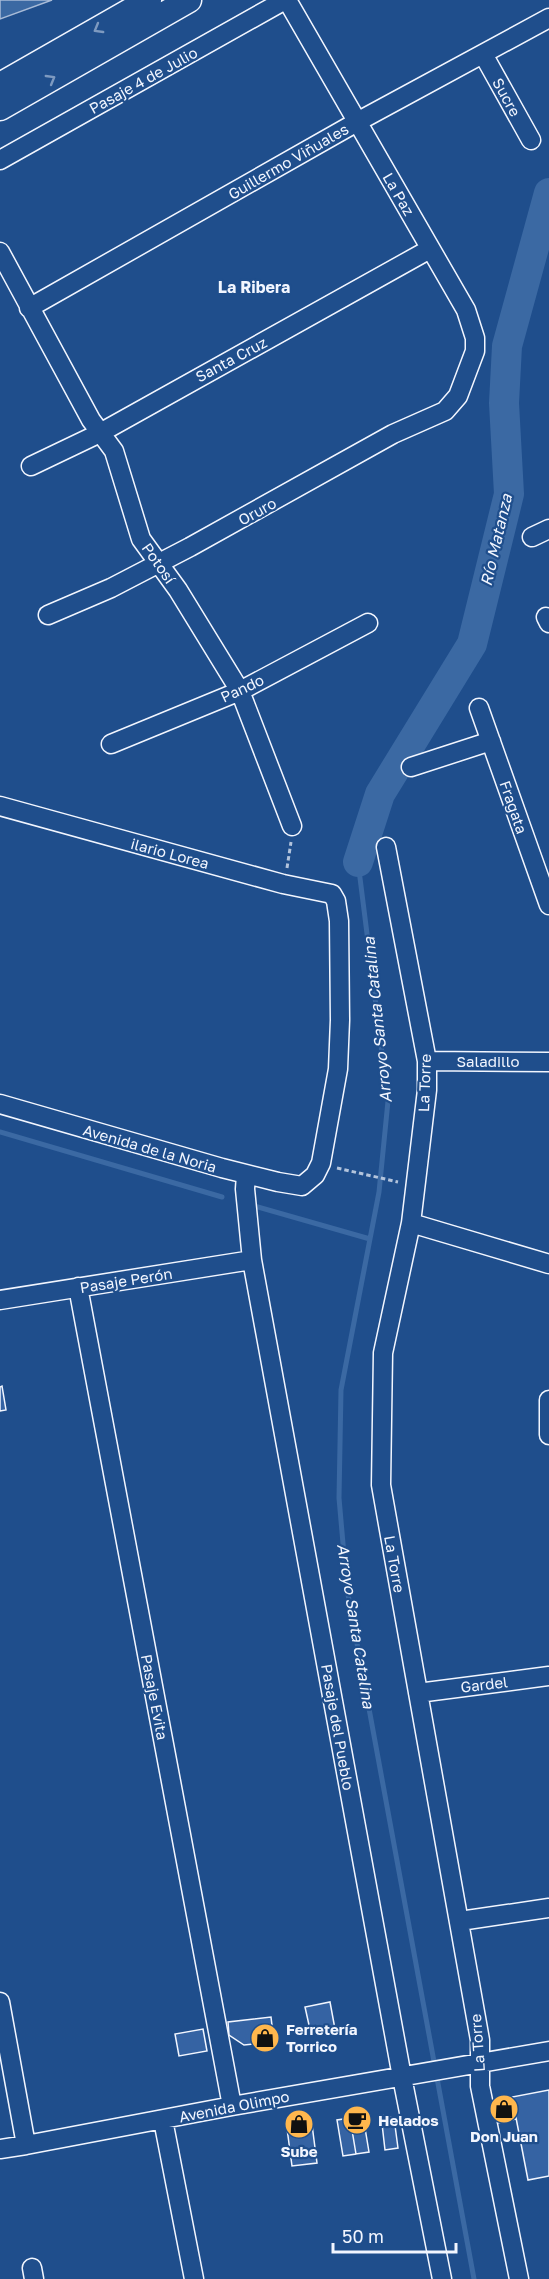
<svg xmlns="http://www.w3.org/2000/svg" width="549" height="2279" font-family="'Golos Text',sans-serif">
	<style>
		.water { fill: #3b69a3; stroke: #a8bbd7; stroke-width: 1.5 }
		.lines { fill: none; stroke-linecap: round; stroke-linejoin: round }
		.stream { stroke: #3b69a3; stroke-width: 5 }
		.river { stroke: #3b69a3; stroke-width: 30 }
		.building { fill: #3563a3; stroke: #f2f6ff; stroke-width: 1.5 }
		.minor-casing { stroke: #f2f6ff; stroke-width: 21 }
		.major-casing { stroke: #f2f6ff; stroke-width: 27 }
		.path { stroke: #b3c4dc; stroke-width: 3; stroke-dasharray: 4.5 3; stroke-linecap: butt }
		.minor { stroke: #1f4e8c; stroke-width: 18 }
		.major { stroke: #1f4e8c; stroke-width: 24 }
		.oneway { stroke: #7e9ac0 }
		.labels { text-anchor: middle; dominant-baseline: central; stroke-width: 4.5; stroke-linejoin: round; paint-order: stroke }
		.street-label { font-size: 15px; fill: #f2f6ff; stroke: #1f4e8c }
		.poi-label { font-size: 15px; font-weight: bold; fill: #f2f6ff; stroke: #1f4e8c; text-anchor: start }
		.neighbourhood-label { font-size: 16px; font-weight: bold; fill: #f2f6ff; stroke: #1f4e8c }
		.water-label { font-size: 16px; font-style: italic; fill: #f2f6ff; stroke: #1f4e8c }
	</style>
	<rect width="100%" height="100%" fill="#1f4e8c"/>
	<path class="water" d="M 0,0 L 52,0 L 0,19 Z"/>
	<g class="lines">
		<path class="stream" d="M 358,862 L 388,1101 L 379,1192 L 341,1390 L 339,1498 L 347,1589 L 474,2279
			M 0,1132 L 222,1197
			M 251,1205 L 370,1239"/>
		<path class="river" d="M 358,862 L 380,794 L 472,644 L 509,494 L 504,403 L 507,346 L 549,193"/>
	</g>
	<path class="building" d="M 2,1386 L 6,1410 L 0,1411 L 0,1387 Z
		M 330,2002 L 335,2029 L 311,2034 L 305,2007 Z
		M 271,2017 L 274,2042 L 244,2045 L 229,2035 L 228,2022 Z
		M 203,2029 L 207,2051 L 179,2056 L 175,2034 Z
		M 549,2090 L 549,2176 L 528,2180 L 512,2097 Z
		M 512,2097 L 516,2119 L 497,2123 L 493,2100 Z
		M 381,2115 L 394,2118 L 398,2148 L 385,2150 Z
		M 363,2116 L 369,2152 L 356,2154 L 350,2118 Z
		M 311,2117 L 317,2163 L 292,2166 L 286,2121 Z
		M 350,2118 L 356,2154 L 343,2156 L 337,2120 Z"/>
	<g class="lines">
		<g class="minor-casing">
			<path id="minor" d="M 483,54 L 531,140
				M 0,160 L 285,0
				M 0,252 L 91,420 L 114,451 L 141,539 L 178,590 L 240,691 L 292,826
				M 29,308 L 357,122 L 549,18
				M 31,466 L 100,433 L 430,249
				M 532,537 L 549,529
				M 48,615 L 111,588 L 190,547 L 393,434 L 445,411 L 458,396 L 475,351 L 475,338 L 466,310 L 287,0
				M 546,617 L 549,623
				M 479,708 L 549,905
				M 111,744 L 240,691 L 368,623
				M 411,767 L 491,741
				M 0,806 L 283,884 L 332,894 L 336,901 L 339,921 L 340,1020 L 338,1069 L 321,1163 L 315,1175 L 302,1186 L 278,1182 L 222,1168 L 0,1104
				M 386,847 L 427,1061 L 427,1090 L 411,1223 L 383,1353 L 381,1485 L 480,2040 L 480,2086 L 519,2279
				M 427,1061 L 549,1062
				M 246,1174 L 245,1189 L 252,1260 L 402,2077 L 442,2279
				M 411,1223 L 549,1264
				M 78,1287 L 232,2106
				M 0,1300 L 252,1260
				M 549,1400 L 549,1435
				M 418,1693 L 549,1676
				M 460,1921 L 549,1908
				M 0,2002 L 26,2145
				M 163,2120 L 194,2279
				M 0,2149 L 26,2145 L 232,2106 L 549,2051
				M 32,2268 L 34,2279"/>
		</g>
		<g class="major-casing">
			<path id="major" d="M 0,85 L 149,0
				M 0,108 L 189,0"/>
		</g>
		<path class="path" d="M 287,868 L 291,842
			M 337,1168 L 398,1182"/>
		<use href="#minor" class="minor"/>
		<use href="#major" class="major"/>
	</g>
	<defs><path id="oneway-chevron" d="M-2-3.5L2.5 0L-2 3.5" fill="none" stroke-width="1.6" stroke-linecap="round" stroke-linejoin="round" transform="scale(1.5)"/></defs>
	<g class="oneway">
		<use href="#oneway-chevron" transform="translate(98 29) rotate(150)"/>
		<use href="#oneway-chevron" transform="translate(51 79) rotate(-30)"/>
	</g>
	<defs>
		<g id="shop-disc" transform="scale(1.5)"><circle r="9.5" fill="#ffb74d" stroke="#1f4e8c"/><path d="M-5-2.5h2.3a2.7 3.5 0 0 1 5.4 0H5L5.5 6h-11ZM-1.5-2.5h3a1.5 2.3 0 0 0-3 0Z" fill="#111"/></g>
		<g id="cafe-disc" transform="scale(1.5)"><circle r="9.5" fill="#ffb74d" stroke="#1f4e8c"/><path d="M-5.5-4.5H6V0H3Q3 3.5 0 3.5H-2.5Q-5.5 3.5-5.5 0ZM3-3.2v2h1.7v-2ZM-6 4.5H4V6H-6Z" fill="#111"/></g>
	</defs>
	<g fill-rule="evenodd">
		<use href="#shop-disc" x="265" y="2038"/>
		<use href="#shop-disc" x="504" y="2109"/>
		<use href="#cafe-disc" x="357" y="2120"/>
		<use href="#shop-disc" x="299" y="2124"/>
	</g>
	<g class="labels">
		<g class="street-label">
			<text transform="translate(143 80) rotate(-29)">Pasaje 4 de Julio</text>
			<text transform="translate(507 97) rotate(61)">Sucre</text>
			<text transform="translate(288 161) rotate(-30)">Guillermo Viñuales</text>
			<text transform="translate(399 194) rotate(60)">La Paz</text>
			<text transform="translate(231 359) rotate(-28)">Santa Cruz</text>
			<text transform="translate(257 511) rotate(-29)">Oruro</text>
			<text transform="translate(159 563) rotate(55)">Potosí</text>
			<text transform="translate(242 688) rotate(-25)">Pando</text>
			<text transform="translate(514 807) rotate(71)">Fragata</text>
			<text transform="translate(170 853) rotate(15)">ilario Lorea</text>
			<text x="488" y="1061">Saladillo</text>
			<text transform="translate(424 1083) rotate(-88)">La Torre</text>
			<text transform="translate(150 1148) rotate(16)">Avenida de la Noria</text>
			<text transform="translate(126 1280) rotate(-9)">Pasaje Perón</text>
			<text transform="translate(395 1564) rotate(80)">La Torre</text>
			<text transform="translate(484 1684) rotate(-7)">Gardel</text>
			<text transform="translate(155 1697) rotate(79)">Pasaje Evita</text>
			<text transform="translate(338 1727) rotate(80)">Pasaje del Pueblo</text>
			<text transform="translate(477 2043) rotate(-94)">La Torre</text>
			<text transform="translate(234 2106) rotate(-11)">Avenida Olimpo</text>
		</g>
		<g class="poi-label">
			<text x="286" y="2029">Ferretería<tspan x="286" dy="17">Torrico</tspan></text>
			<text x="378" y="2120">Helados</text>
			<text x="504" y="2136" text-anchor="middle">Don Juan</text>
			<text x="299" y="2151" text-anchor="middle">Sube</text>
		</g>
		<g class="neighbourhood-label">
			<text x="254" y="287">La Ribera</text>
		</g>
		<g class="water-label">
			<text transform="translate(496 540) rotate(-77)">Río Matanza</text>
			<text transform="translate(377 1020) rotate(-96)">Arroyo Santa Catalina</text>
			<text transform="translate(356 1626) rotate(81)">Arroyo Santa Catalina</text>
		</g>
	</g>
	<path d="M333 2243v9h123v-9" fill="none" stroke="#f2f6ff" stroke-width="3"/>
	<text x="342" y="2243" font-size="18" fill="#f2f6ff" stroke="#1f4e8c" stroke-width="4.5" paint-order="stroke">50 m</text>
</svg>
